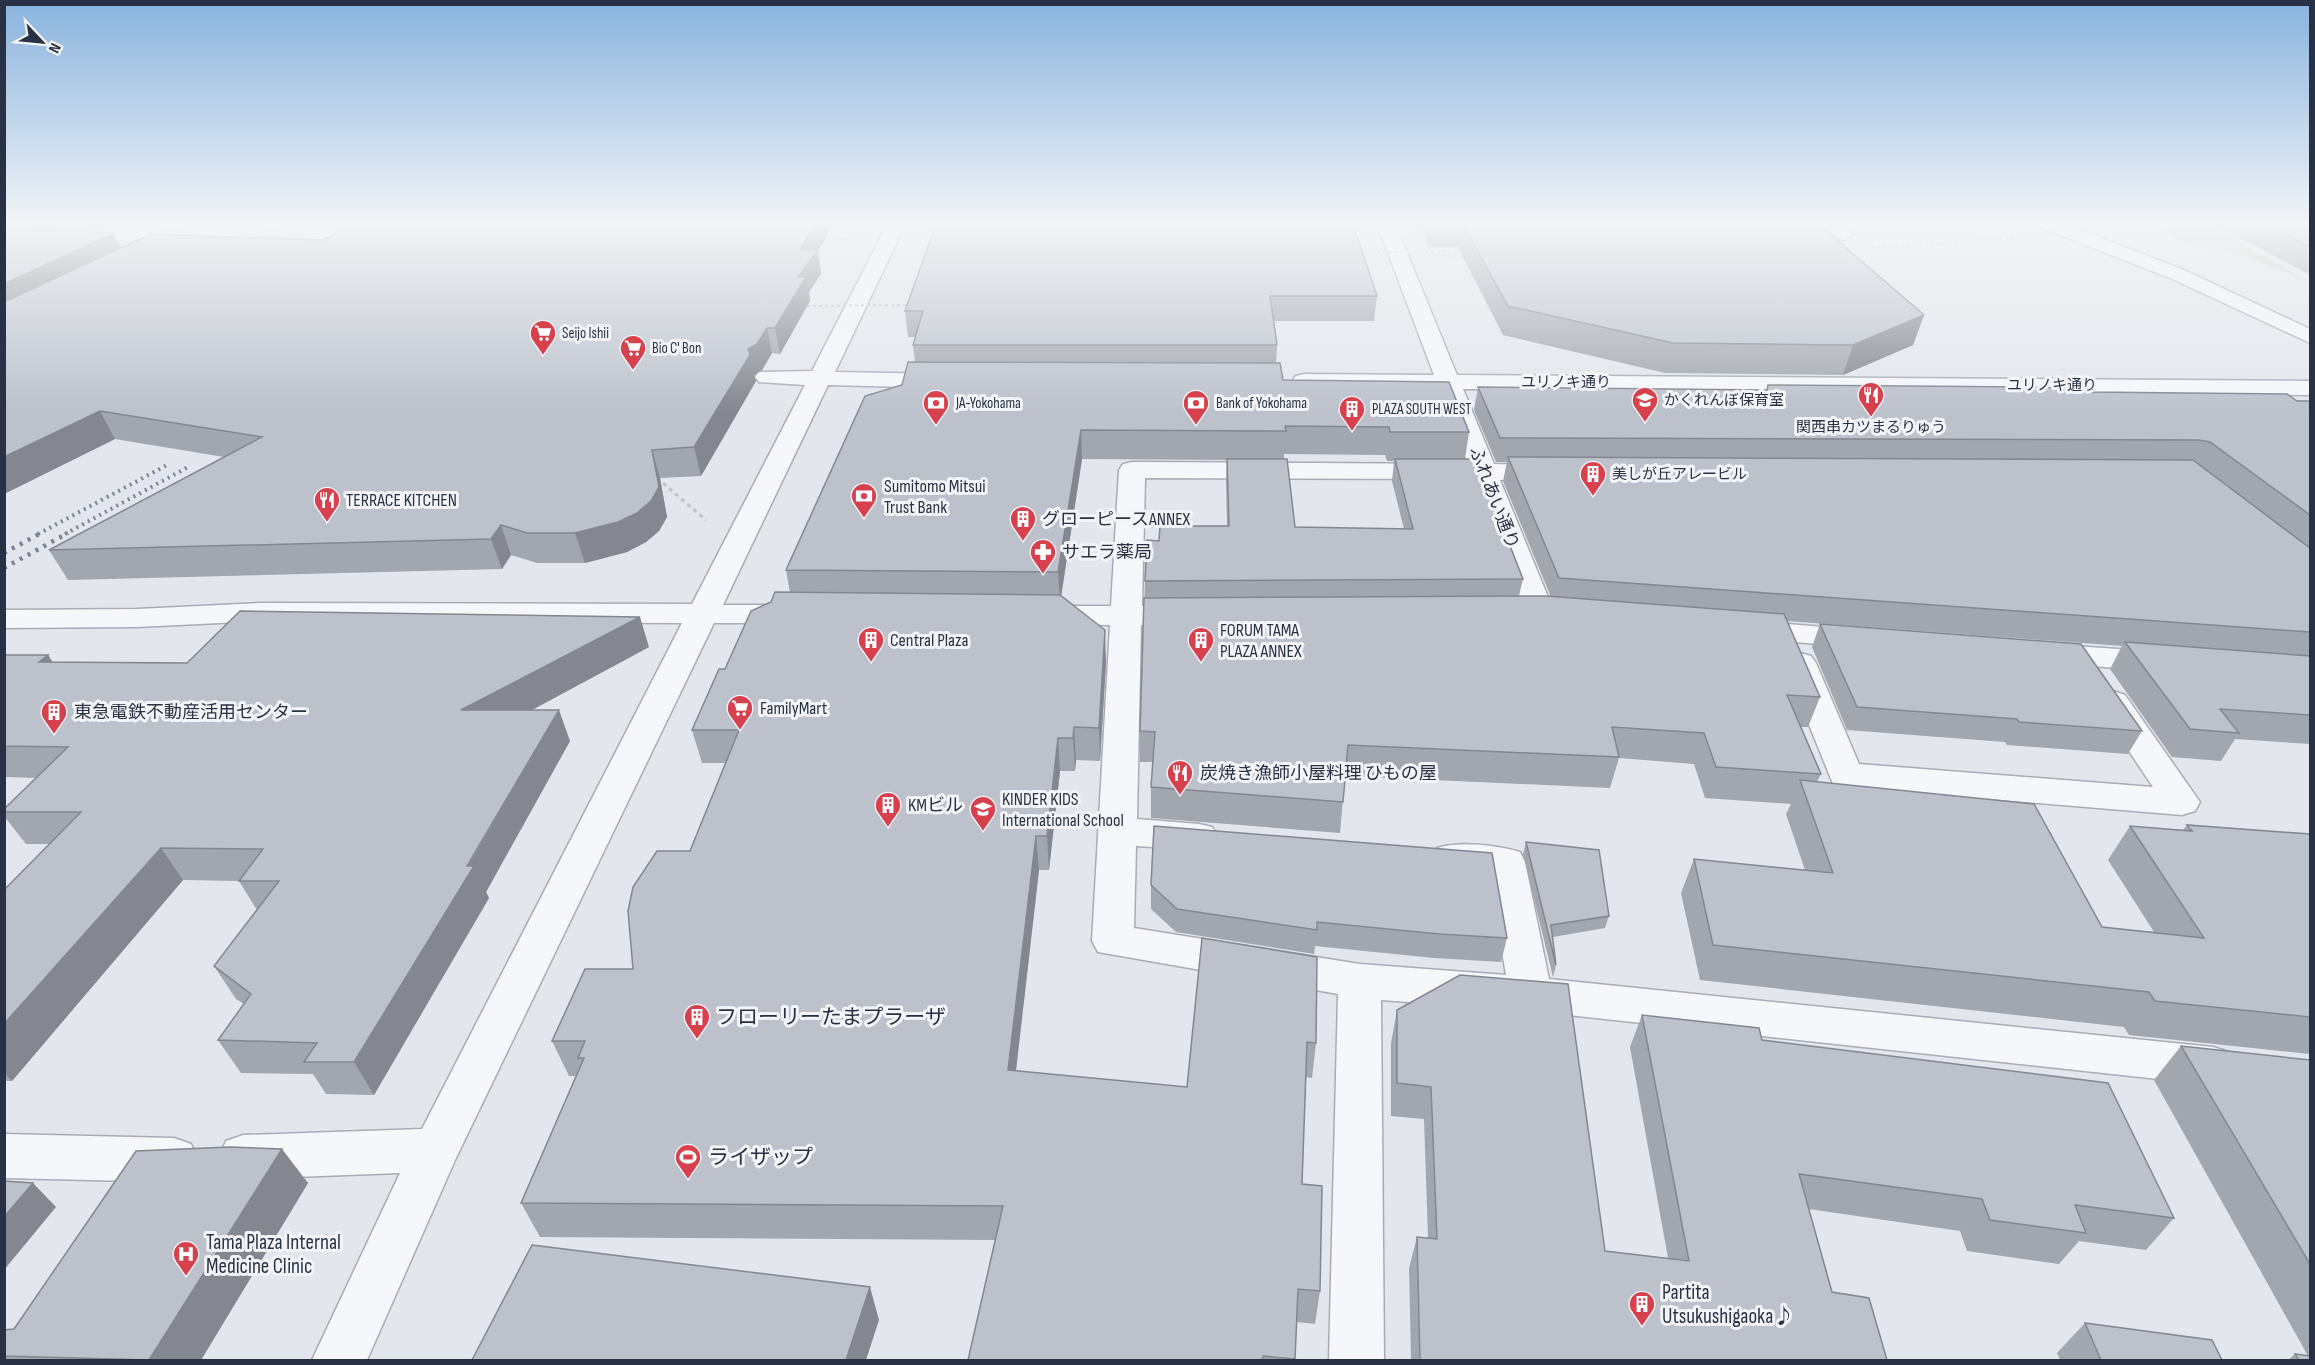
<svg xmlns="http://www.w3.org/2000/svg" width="2315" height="1365" font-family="'Sofia Sans Condensed','Noto Sans JP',sans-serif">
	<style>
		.green { fill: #c7d6c3 }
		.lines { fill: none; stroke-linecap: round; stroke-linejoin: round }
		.minor-casing { stroke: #a7acb7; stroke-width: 3 }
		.path-far1 { stroke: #c1c4cb; stroke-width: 2; stroke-dasharray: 3 3; stroke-linecap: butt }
		.path { stroke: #c1c4cb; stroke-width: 3; stroke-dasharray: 4 4; stroke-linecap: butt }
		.minor { fill: #f6f7fa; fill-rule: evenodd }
		.rail-far1 { stroke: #7b8497; stroke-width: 4; stroke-dasharray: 2 4.5; stroke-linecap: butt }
		.rail { stroke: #7b8497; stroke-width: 4.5; stroke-dasharray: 3 6; stroke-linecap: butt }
		.path-bridge { stroke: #c1c4cb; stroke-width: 2; stroke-dasharray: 3 3; stroke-linecap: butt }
		.wall { fill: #a2a6af; fill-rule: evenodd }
		.shaded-wall { fill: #84878f }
		.building { fill: #bcc1cc; stroke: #84878f; stroke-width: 1.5 }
		.labels { text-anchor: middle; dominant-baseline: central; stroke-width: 6; stroke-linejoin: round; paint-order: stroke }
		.far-poi-label { font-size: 15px; fill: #293245; stroke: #f3f5f9; text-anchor: start }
		.far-street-label { font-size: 15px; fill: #293245; stroke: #f3f5f9 }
		.poi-label { font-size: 18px; fill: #293245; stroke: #f3f5f9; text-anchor: start }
		.street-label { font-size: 18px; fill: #293245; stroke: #f3f5f9 }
		.near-poi-label { font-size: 21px; fill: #293245; stroke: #f3f5f9; text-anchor: start }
	</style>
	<rect width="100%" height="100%" fill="#e3e6ec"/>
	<path class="green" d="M 2215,221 L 2304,240 L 2239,242 L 2306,280 L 2239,254 L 2188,246 L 2161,230 Z"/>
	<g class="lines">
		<g class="minor-casing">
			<path id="minor" d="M 201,221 L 224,221 L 217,227 L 287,221 L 269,231 L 187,242 L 170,250 L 163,248 L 162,242 L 4,236 L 4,226 L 181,231 Z
				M 889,221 L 907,221 L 835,372 L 947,374 L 955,376 L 959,381 L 955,386 L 947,388 L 828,385 L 723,605 L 795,605 L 806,607 L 810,614 L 806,621 L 795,623 L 714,623 L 456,1158 L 367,1360 L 312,1360 L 400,1173 L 243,1179 L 226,1173 L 219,1157 L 226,1141 L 243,1135 L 422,1129 L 682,623 L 260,621 L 137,627 L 4,628 L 4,610 L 137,609 L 260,603 L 692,604 L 805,385 L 759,382 L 755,377 L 759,372 L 812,371 Z
				M 1376,221 L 1394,221 L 1457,375 L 2310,381 L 2310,395 L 1463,389 L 1494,464 L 1558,466 L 1562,472 L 1558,478 L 1500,480 L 1555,614 L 1551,621 L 1540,623 L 1529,621 L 1525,614 L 1474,479 L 1145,478 L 1142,606 L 1188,607 L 1199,609 L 1203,616 L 1199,623 L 1188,625 L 1141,625 L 1137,819 L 1199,824 L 1212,827 L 1218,837 L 1212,847 L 1199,850 L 1136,846 L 1134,928 L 1360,964 L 1506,975 L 1489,875 L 1451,872 L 1437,868 L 1432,858 L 1437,848 C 1462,841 1495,845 1520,852 L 1525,862 L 1549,979 L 2213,1047 L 2229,1052 L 2236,1066 L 2229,1080 L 2213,1085 L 1531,1011 L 1381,1000 L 1384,1360 L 1329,1360 L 1338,994 L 1098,952 L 1092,941 L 1110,625 L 1041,624 L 1030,622 L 1026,615 L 1030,608 L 1041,606 L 1111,606 L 1119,470 L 1123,464 L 1132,462 L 1468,464 L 1440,389 L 1304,388 L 1296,386 L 1292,381 L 1296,376 L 1304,374 L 1434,375 Z
				M 1820,221 L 1840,221 L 1853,234 L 1844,240 L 1838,238 Z
				M 2031,221 L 2057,221 L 2184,270 L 2310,329 L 2310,343 L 2170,278 L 2034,225 Z
				M 1748,621 L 1862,630 L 1873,632 L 1878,639 L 1873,646 L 1862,648 L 1737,637 L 1732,630 L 1737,623 Z
				M 2045,644 L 2161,652 L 2172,655 L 2177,662 L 2172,669 L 2161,672 L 2034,661 L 2029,654 L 2034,647 Z
				M 1800,653 L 1811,656 L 1816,663 L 1859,764 L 2153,787 L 2096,702 L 2101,695 L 2113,691 L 2125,695 L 2200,802 L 2195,811 L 2182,815 L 1846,787 L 1833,784 L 1784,663 L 1789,656 Z
				M 4,1134 L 174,1138 L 191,1144 L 198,1160 L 191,1176 L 174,1182 L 4,1178 Z"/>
		</g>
		<path class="path-far1" d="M 821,240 L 850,239
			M 1988,240 L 1994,242 L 2013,239
			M 1871,248 L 1993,239
			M 1436,256 L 1465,256"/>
		<path class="path" d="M 657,478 L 706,520"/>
		<use href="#minor" class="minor"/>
		<path class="rail-far1" d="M 38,534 L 169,464
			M 65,534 L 190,466"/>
		<path class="rail" d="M 4,553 L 41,533
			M 4,568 L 68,533"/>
		<path class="path-bridge" d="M 1993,239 L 2132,222
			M 1371,252 L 1464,252
			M 807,306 L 912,305"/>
	</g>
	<path class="wall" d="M 4,221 L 119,221 L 102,227 L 54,226 L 57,231 L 121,248 L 324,240 L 357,221 L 836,221 L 818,251 L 821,274 L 809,292 L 810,301 L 780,354 L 772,353 L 762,370 L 754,375 L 756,381 L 701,476 L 660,478 L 667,517 L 659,531 L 646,542 L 627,552 L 585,563 L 537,563 L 511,555 L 502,569 L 68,580 L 49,550 L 224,457 L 115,439 L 4,494 Z
		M 937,221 L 1377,296 L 1374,321 L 1274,321 L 1277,345 L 1276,363 L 1283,380 L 1469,432 L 1465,459 L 1523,579 L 1519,596 L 1551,597 L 1503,481 L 1507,462 L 1496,462 L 1474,410 L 1478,387 L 1766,390 L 1768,385 L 2089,392 L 2310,401 L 2310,744 L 2235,739 L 2221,761 L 2172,757 L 2110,669 L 2122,646 L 1787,621 L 1820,697 L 1808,727 L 1801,727 L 1821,774 L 1817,782 L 2102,927 L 2154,932 L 2108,860 L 2130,826 L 2183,830 L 2187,825 L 2310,834 L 2310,1054 L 2129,1035 L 2124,1027 L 1700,980 L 1681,893 L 1694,859 L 1805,870 L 1786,814 L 1791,804 L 1705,798 L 1694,764 L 1619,758 L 1610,788 L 1345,776 L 1340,833 L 1151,818 L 1151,787 L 1153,762 L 1140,762 L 1140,731 L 1145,581 L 1159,541 L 1227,526 L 1226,480 L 1227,460 L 1082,459 L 1061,596 L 1106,662 L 1100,761 L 1076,760 L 1075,771 L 1060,771 L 1049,870 L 1039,870 L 1016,1071 L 1187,1087 L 1202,938 L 1316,1043 L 1312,1078 L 1306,1077 L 1302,1184 L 1320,1291 L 1315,1324 L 1297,1322 L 1295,1360 L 968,1360 L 995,1240 L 540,1237 L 521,1203 L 576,1076 L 569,1076 L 552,1041 L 633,969 L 690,851 L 726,763 L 702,763 L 692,730 L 725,669 L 771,602 L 790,593 L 786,570 L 915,362 L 913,345 L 916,337 L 908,337 L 905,311 ZM 1284,454 L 1385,455 L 1387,461 L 1394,461 L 1392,481 L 1404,529 L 1295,527 L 1284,459 Z
		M 1418,221 L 1815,221 L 1924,315 L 1913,345 L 1843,375 L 1665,373 L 1503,335 L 1458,247 L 1429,247 Z
		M 2208,221 L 2310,221 L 2310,275 Z
		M 1820,624 L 2142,731 L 2128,754 L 2007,745 L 2005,742 L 1847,730 L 1812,647 Z
		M 649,647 L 532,710 L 570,741 L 486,892 L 489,898 L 374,1095 L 326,1094 L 313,1074 L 241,1073 L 218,1040 L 244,1004 L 236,999 L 214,966 L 257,910 L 239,881 L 183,880 L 12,1081 L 4,1081 L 4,890 L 50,844 L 26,844 L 4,816 L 4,809 L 37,778 L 4,777 L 4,655 L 48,655 L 52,662 L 187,663 Z
		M 1526,842 L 1609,916 L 1605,928 L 1553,937 L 1556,965 L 1553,977 L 1523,854 Z
		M 1151,885 L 1507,938 L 1501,962 L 1434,958 L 1315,946 L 1314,954 L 1176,932 L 1151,909 Z
		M 1397,1010 L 1605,1251 L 1668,1258 L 1630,1047 L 1642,1015 L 1762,1040 L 2174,1218 L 2146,1250 L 2079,1241 L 2059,1264 L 1967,1251 L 1960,1231 L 1809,1209 L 1832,1292 L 1887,1360 L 1411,1360 L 1409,1268 L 1417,1237 L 1428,1238 L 1424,1119 L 1391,1116 L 1391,1043 Z
		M 2181,1046 L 2310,1060 L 2310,1360 L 2288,1360 L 2295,1354 L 2308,1356 L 2154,1080 Z
		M 308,1183 L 201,1360 L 4,1360 L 4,1330 L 14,1329 Z
		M 2085,1323 L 2222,1360 L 2060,1360 L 2057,1353 Z"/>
	<path class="shaded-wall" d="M 43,221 L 52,221 L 62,241 L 19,229 Z
		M 99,221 L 119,221 L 102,227 Z
		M 818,221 L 836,221 L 818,251 L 821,274 L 809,292 L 810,301 L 780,354 L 775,328 L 798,277 L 800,250 Z
		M 114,233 L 125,256 L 4,315 L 4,284 Z
		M 1924,315 L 1913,345 L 1843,375 L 1853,345 Z
		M 767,328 L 772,353 L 762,370 L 754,375 L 756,381 L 701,476 L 694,447 L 748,349 Z
		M 100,411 L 115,439 L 4,494 L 4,457 Z
		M 1081,430 L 1082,459 L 1060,604 L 1058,572 Z
		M 652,450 L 660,478 L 667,517 L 659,531 L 646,542 L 627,552 L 585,563 L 575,533 Z
		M 501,525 L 511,555 L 502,569 L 491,539 Z
		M 640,617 L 649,647 L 474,741 L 461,710 Z
		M 1105,630 L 1106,662 L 1100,761 L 1099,728 Z
		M 48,655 L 68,686 L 39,662 Z
		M 559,710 L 570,741 L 486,892 L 489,898 L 374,1095 L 354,1062 Z
		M 1074,727 L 1076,760 L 1075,771 L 1073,738 Z
		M 1058,738 L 1060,771 L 1049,870 L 1047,836 Z
		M 1036,836 L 1039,870 L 1012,1104 L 1008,1070 Z
		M 161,848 L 183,880 L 12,1081 L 4,1073 L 4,1024 Z
		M 282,1149 L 308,1183 L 201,1360 L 149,1360 Z
		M 33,1183 L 56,1207 L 4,1270 L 4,1217 Z
		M 870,1287 L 879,1320 L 866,1360 L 846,1360 Z"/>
	<path class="building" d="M 4,221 L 43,221 L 19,229 L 114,233 L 4,284 Z
		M 357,221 L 818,221 L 800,250 L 818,250 L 798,277 L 806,277 L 775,328 L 767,328 L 757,344 L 748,349 L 750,355 L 694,447 L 652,450 L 659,487 L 651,501 L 637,513 L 618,522 L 575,533 L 527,533 L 501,525 L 491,539 L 49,550 L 262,437 L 100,411 L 4,457 L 4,302 L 151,234 L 324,240 Z
		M 937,221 L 1352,221 L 1377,296 L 1270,296 L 1277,345 L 913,345 L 923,311 L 905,311 Z
		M 1451,221 L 1815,221 L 1924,315 L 1853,345 L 1673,343 L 1508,306 L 1461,221 Z
		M 2259,221 L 2310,221 L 2310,247 Z
		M 908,362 L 1280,363 L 1283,380 L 1449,382 L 1469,432 L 1390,432 L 1389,427 L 1285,426 L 1286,431 L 1081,430 L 1058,572 L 786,570 L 865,396 L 902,385 Z
		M 1768,385 L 2035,387 L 2086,389 L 2089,392 L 2287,394 L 2297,401 L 2310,401 L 2310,515 L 2210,442 L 2199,440 L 1500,438 L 1478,387 L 1767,390 Z
		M 1508,457 L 2193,460 L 2310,548 L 2310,632 L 1559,578 Z
		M 1227,459 L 1287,459 L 1295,527 L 1413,529 L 1395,459 L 1476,459 L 1523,579 L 1145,581 L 1147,540 L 1159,541 L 1160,526 L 1229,526 Z
		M 775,592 L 1060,595 L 1105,630 L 1099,728 L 1074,727 L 1073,738 L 1058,738 L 1047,836 L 1036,836 L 1008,1070 L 1187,1087 L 1202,938 L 1317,957 L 1316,1043 L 1307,1042 L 1302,1184 L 1322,1186 L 1320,1291 L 1298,1289 L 1295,1359 L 1263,1356 L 1262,1360 L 968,1360 L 1003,1206 L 521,1203 L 584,1058 L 578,1058 L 585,1041 L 552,1041 L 585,969 L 633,969 L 628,911 L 633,887 L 657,851 L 690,851 L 739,730 L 692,730 L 719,669 L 725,669 L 751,611 L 771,602 Z
		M 1546,596 L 1784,614 L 1820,697 L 1787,695 L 1821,774 L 1716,767 L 1704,733 L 1612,727 L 1619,757 L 1348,745 L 1343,802 L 1151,787 L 1155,732 L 1140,731 L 1144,598 Z
		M 240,611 L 640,617 L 461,710 L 559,710 L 467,866 L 474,866 L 354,1062 L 304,1062 L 317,1043 L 218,1040 L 251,994 L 214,966 L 279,881 L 239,881 L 263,849 L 161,848 L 4,1024 L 4,890 L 81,812 L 4,812 L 4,809 L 68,747 L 4,746 L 4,655 L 48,655 L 39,662 L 187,663 Z
		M 1820,624 L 2081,644 L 2142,731 L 2019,722 L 2017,719 L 1857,707 Z
		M 2125,642 L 2310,656 L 2310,715 L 2220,709 L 2239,733 L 2190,729 Z
		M 1800,780 L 2034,804 L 2102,927 L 2204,938 L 2130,826 L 2192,831 L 2187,825 L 2310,834 L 2310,1017 L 2155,1001 L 2149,992 L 1713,945 L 1694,859 L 1833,873 Z
		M 1154,826 L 1492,853 L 1507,938 L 1439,934 L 1317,922 L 1317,930 L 1177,909 L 1151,885 Z
		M 1526,842 L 1599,850 L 1609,916 L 1551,925 L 1556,965 Z
		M 1460,975 L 1568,984 L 1605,1251 L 1689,1261 L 1642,1015 L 1759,1028 L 1762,1040 L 2108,1083 L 2174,1218 L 2075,1205 L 2086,1233 L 1990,1220 L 1982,1199 L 1799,1174 L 1832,1292 L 1869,1298 L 1887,1360 L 1420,1360 L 1417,1237 L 1437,1239 L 1431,1087 L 1397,1083 L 1397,1010 Z
		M 2181,1046 L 2310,1060 L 2310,1264 Z
		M 230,1147 L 282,1149 L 149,1360 L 4,1356 L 4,1330 L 14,1329 L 136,1151 Z
		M 4,1181 L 33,1183 L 4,1217 Z
		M 532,1245 L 870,1287 L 846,1360 L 472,1360 Z
		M 2085,1323 L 2212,1340 L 2222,1360 L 2101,1360 Z
		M 2295,1354 L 2310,1356 L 2310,1360 L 2299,1360 Z"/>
	<linearGradient id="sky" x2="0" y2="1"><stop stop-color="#89b3de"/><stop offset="0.54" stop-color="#f2f4f6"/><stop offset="1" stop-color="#f2f4f6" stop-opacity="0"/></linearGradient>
	<rect width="2315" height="412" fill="url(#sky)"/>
	<defs>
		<g id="supermarket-pin" transform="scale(1.35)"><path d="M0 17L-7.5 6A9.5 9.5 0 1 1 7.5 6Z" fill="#d7414e" stroke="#f3f5f9"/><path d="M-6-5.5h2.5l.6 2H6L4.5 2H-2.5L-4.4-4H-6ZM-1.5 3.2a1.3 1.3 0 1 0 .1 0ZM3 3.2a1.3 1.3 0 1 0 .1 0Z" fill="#fff"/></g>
		<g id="restaurant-pin" transform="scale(1.35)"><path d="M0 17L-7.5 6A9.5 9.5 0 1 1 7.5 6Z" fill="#d7414e" stroke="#f3f5f9"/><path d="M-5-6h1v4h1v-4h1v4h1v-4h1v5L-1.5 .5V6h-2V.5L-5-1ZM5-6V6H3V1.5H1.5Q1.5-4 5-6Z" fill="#fff"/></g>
		<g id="school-pin" transform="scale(1.35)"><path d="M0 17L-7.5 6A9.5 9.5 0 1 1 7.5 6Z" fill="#d7414e" stroke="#f3f5f9"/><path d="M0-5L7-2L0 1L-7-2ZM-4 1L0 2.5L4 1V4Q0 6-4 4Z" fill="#fff"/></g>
		<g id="bank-pin" transform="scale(1.35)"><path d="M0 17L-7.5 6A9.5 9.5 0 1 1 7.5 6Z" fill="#d7414e" stroke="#f3f5f9"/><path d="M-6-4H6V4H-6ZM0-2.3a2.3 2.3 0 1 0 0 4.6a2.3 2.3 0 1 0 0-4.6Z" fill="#fff"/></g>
		<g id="building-pin" transform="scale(1.35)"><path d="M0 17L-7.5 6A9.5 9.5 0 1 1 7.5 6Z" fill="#d7414e" stroke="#f3f5f9"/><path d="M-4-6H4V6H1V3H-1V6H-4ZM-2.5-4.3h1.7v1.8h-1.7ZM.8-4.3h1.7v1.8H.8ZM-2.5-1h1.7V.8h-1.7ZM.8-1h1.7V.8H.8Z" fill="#fff"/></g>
		<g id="pharmacy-pin" transform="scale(1.35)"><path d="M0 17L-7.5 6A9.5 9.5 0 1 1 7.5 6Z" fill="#d7414e" stroke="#f3f5f9"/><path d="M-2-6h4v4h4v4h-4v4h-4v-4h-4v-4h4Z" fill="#fff"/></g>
		<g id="stadium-pin" transform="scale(1.35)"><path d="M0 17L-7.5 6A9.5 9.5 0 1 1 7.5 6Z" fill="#d7414e" stroke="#f3f5f9"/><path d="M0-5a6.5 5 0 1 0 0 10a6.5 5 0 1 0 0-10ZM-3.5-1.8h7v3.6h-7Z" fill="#fff"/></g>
		<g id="hospital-pin" transform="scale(1.35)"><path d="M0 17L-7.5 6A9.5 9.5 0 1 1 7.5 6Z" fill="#d7414e" stroke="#f3f5f9"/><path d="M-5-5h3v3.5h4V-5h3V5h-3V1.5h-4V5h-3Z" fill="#fff"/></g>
	</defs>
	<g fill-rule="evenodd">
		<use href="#supermarket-pin" x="543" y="333"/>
		<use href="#supermarket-pin" x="633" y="348"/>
		<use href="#restaurant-pin" x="1871" y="395"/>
		<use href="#school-pin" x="1645" y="400"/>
		<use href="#bank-pin" x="936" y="403"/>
		<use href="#bank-pin" x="1196" y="403"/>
		<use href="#building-pin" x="1352" y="409"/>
		<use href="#building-pin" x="1593" y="474"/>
		<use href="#bank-pin" x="864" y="496"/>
		<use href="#restaurant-pin" x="327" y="500"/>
		<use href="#building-pin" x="1023" y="519"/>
		<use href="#pharmacy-pin" x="1043" y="552"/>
		<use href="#building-pin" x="871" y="640"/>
		<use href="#building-pin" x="1201" y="640"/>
		<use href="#supermarket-pin" x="740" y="708"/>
		<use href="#building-pin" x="54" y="712"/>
		<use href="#restaurant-pin" x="1180" y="773"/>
		<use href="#building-pin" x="888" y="805"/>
		<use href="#school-pin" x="983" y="809"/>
		<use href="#building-pin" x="697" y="1017"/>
		<use href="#stadium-pin" x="688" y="1157"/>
		<use href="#hospital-pin" x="186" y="1254"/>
		<use href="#building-pin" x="1642" y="1304"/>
	</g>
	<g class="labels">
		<g class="far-poi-label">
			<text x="562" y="333">Seijo Ishii</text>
			<text x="652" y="348">Bio C' Bon</text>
			<text x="1664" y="400">かくれんぼ保育室</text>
			<text x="956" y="403">JA-Yokohama</text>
			<text x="1216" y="403">Bank of Yokohama</text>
			<text x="1372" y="409">PLAZA SOUTH WEST</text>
			<text x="1871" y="427" text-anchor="middle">関西串カツまるりゅう</text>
			<text x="1612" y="474">美しが丘アレービル</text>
		</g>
		<g class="far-street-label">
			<text x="1566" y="382">ユリノキ通り</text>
			<text x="2052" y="385">ユリノキ通り</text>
		</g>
		<g class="poi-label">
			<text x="884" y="486">Sumitomo Mitsui<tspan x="884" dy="21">Trust Bank</tspan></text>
			<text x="346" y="500">TERRACE KITCHEN</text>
			<text x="1042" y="519">グローピースANNEX</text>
			<text x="1062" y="552">サエラ薬局</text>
			<text x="1220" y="630">FORUM TAMA<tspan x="1220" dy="21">PLAZA ANNEX</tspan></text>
			<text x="890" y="640">Central Plaza</text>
			<text x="760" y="708">FamilyMart</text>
			<text x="74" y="712">東急電鉄不動産活用センター</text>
			<text x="1200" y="773">炭焼き漁師小屋料理 ひもの屋</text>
			<text x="1002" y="799">KINDER KIDS<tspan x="1002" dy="21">International School</tspan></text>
			<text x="908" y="805">KMビル</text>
		</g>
		<g class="street-label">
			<text transform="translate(1494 498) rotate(69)">ふれあい通り</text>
		</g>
		<g class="near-poi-label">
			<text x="716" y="1017">フローリーたまプラーザ</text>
			<text x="708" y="1157">ライザップ</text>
			<text x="206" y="1242">Tama Plaza Internal<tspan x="206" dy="24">Medicine Clinic</tspan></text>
			<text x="1662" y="1292">Partita<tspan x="1662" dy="24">Utsukushigaoka♪</tspan></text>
		</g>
	</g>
	<rect width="2315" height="1365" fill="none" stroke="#293245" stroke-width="12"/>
	<g transform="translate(42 42) rotate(116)" stroke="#f3f5f9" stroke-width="4.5" paint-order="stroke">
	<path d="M0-4.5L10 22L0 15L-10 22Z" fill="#293245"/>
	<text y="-9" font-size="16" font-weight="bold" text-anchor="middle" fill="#293245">N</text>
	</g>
</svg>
